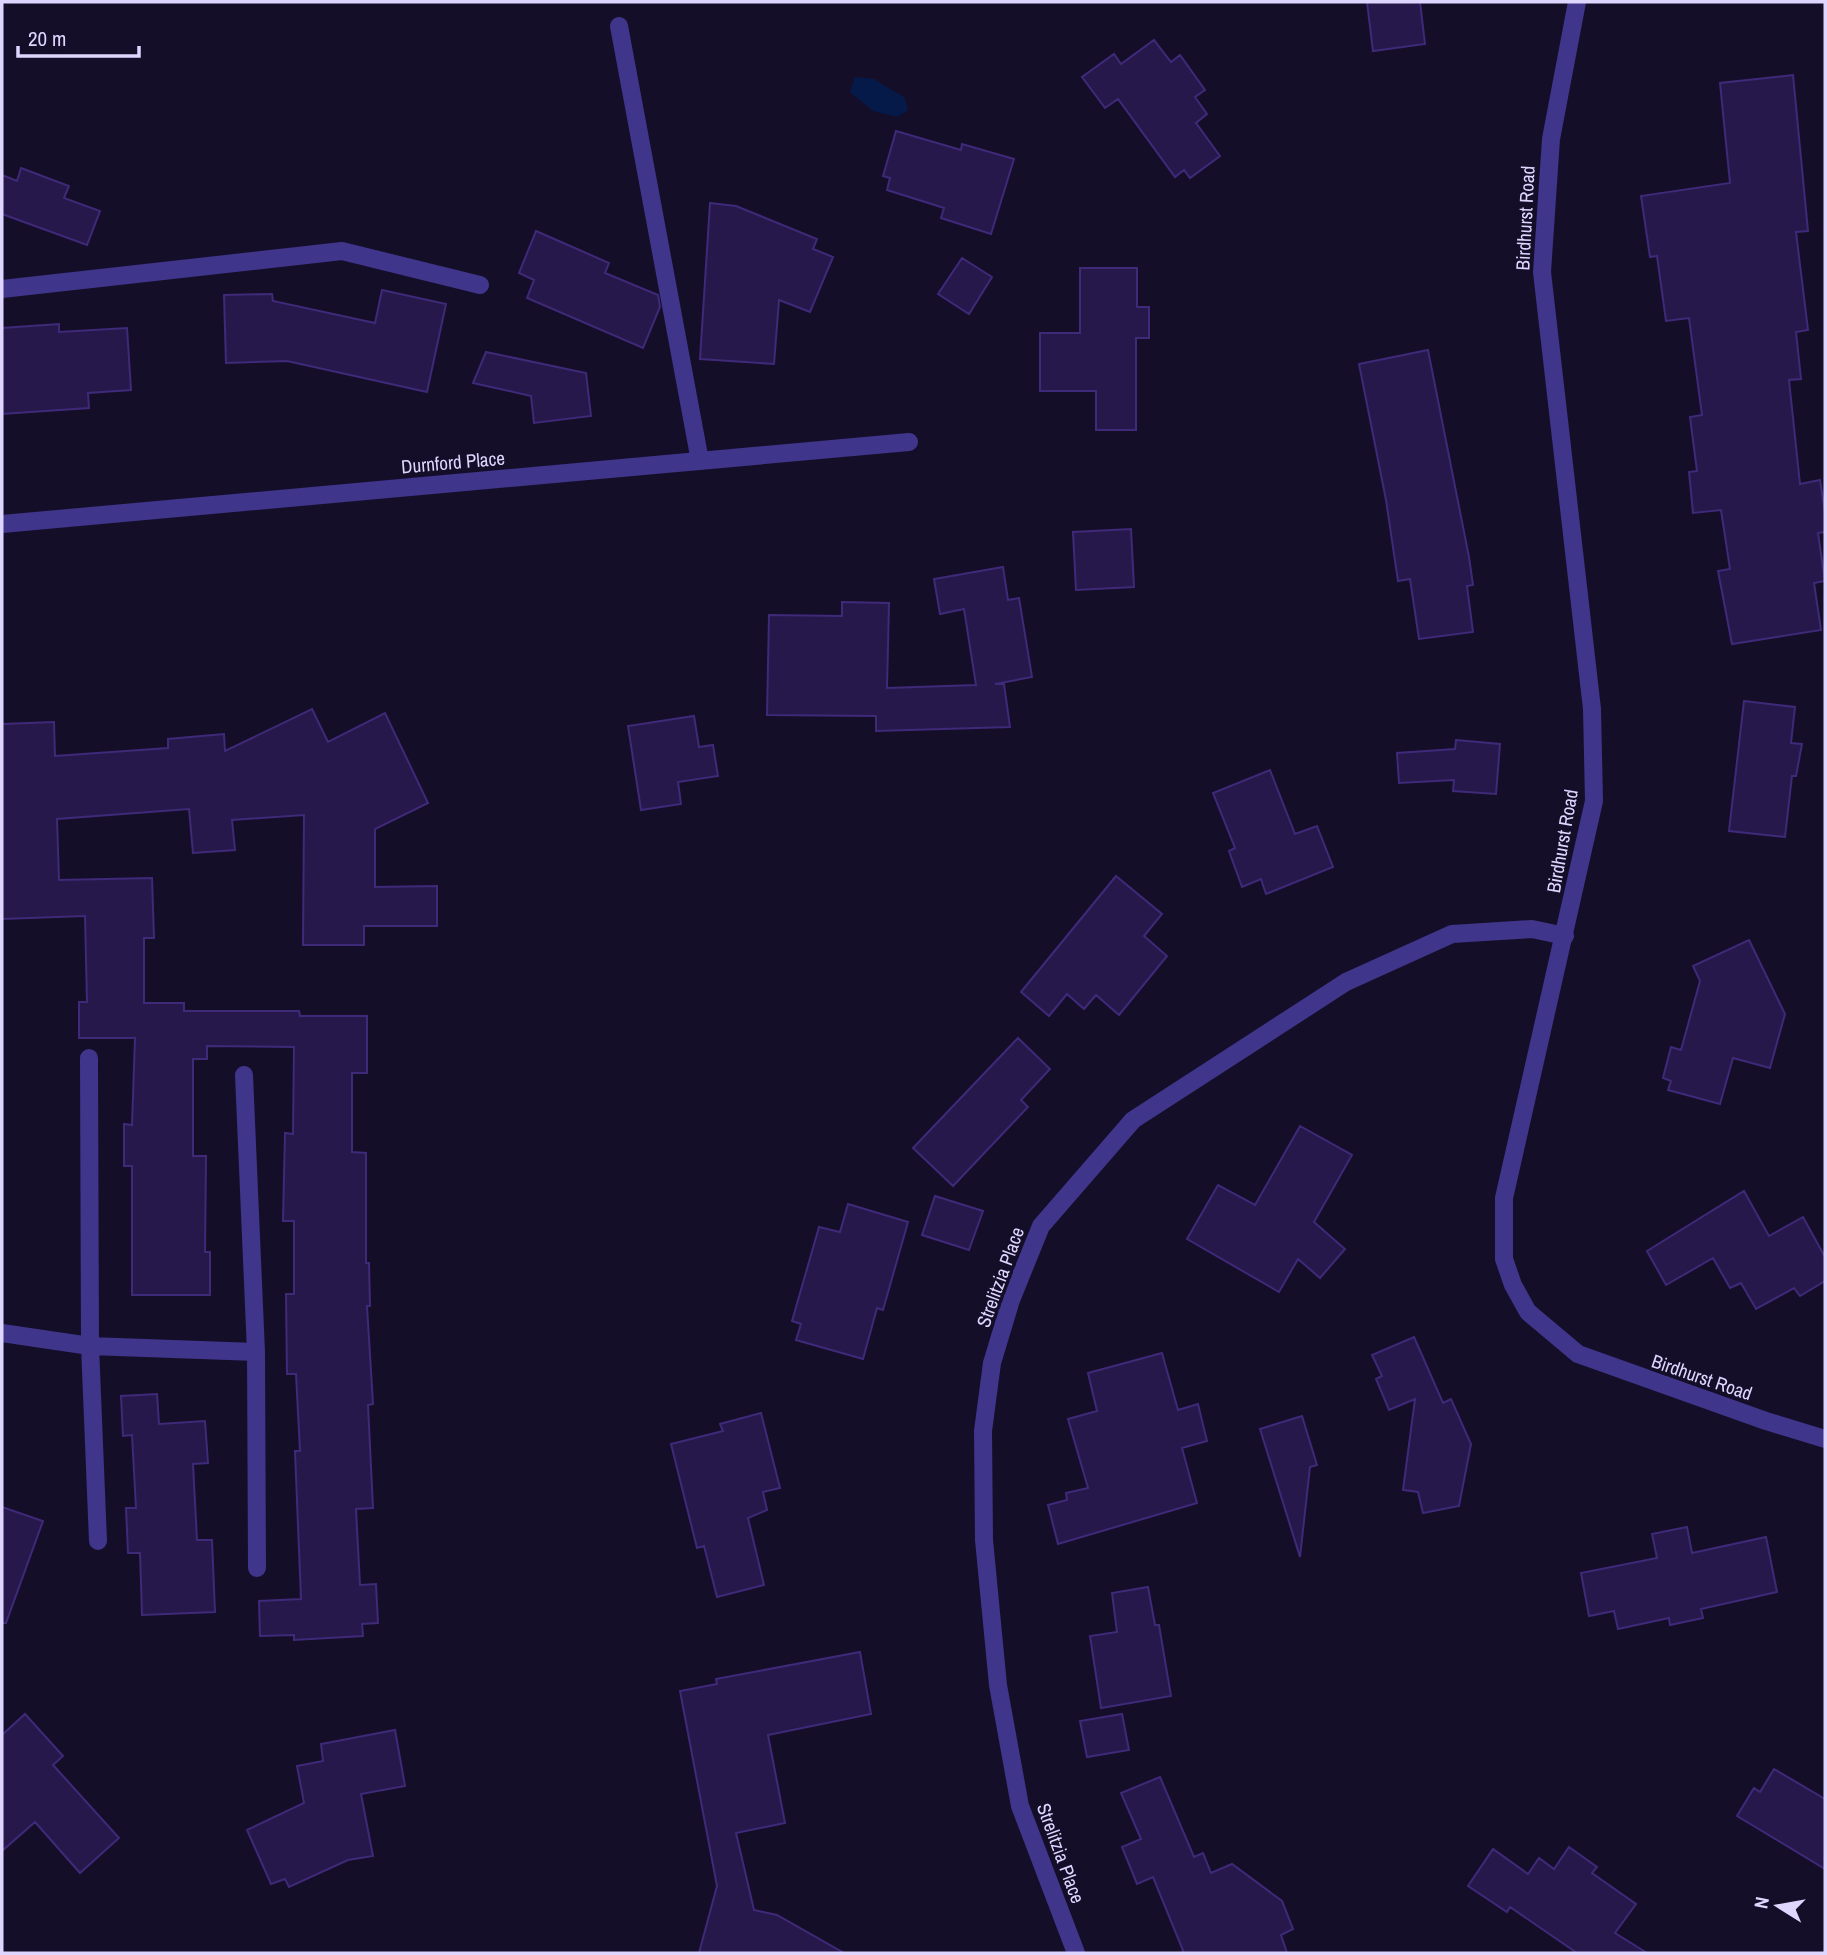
<svg xmlns="http://www.w3.org/2000/svg" width="1827" height="1955" font-family="'Archivo Narrow',sans-serif">
	<style>
		.water { fill: #061a4a }
		.building { fill: #27184b; stroke: #3f2979; stroke-width: 2 }
		.lines { fill: none; stroke-linecap: round; stroke-linejoin: round }
		.service { stroke: #3f358b; stroke-width: 18 }
		.minor { stroke: #3f358b; stroke-width: 18 }
		.tertiary { stroke: #3f358b; stroke-width: 18 }
		.labels { text-anchor: middle; dominant-baseline: central; stroke-width: 7; stroke-linejoin: round; paint-order: stroke }
		.street-label { font-size: 19px; fill: #ded6ff; stroke: #150e29 }
	</style>
	<rect width="100%" height="100%" fill="#150e29"/>
	<path class="water" d="M 855,77 L 874,79 L 905,98 L 908,110 L 897,117 L 873,111 L 850,92 Z"/>
	<path class="building" d="M 1367,2 L 1420,2 L 1425,44 L 1373,51 Z
		M 1154,40 L 1171,62 L 1180,55 L 1205,90 L 1195,97 L 1207,114 L 1196,123 L 1220,156 L 1190,178 L 1184,170 L 1175,177 L 1118,99 L 1105,108 L 1082,77 L 1114,54 L 1121,64 Z
		M 1793,75 L 1808,231 L 1796,232 L 1808,330 L 1796,332 L 1801,379 L 1789,380 L 1800,484 L 1820,480 L 1825,512 L 1825,532 L 1818,533 L 1825,581 L 1814,583 L 1821,630 L 1732,644 L 1718,571 L 1730,569 L 1721,510 L 1693,513 L 1689,472 L 1697,471 L 1690,417 L 1702,415 L 1689,318 L 1666,321 L 1657,256 L 1650,257 L 1641,196 L 1730,183 L 1720,83 Z
		M 896,131 L 961,150 L 962,144 L 1014,159 L 991,234 L 941,218 L 944,208 L 887,190 L 890,178 L 883,176 Z
		M 21,168 L 69,186 L 64,198 L 100,211 L 87,245 L 2,214 L 2,175 L 17,181 Z
		M 710,203 L 736,206 L 817,239 L 813,249 L 833,257 L 810,312 L 779,300 L 774,364 L 700,359 Z
		M 536,231 L 609,263 L 605,273 L 658,295 L 660,307 L 643,348 L 527,298 L 534,280 L 519,273 Z
		M 962,258 L 992,277 L 969,314 L 938,294 Z
		M 1080,268 L 1137,268 L 1137,307 L 1149,307 L 1149,338 L 1136,338 L 1136,430 L 1096,430 L 1096,391 L 1040,391 L 1040,333 L 1080,333 Z
		M 382,290 L 446,304 L 427,392 L 287,361 L 226,363 L 224,295 L 272,294 L 273,301 L 375,323 Z
		M 59,324 L 59,332 L 127,328 L 131,390 L 88,393 L 89,408 L 2,414 L 2,328 Z
		M 1428,350 L 1469,557 L 1473,585 L 1467,586 L 1473,632 L 1419,639 L 1410,579 L 1398,581 L 1386,500 L 1359,364 Z
		M 486,352 L 586,373 L 591,416 L 534,423 L 531,396 L 473,383 Z
		M 1131,529 L 1134,587 L 1076,590 L 1073,532 Z
		M 1003,567 L 1008,600 L 1019,598 L 1032,677 L 995,684 L 1004,684 L 1010,727 L 876,731 L 876,716 L 767,715 L 769,615 L 842,616 L 842,602 L 889,603 L 887,688 L 976,685 L 964,609 L 940,614 L 934,579 Z
		M 1744,701 L 1795,707 L 1791,743 L 1802,744 L 1796,776 L 1792,776 L 1785,837 L 1729,831 Z
		M 312,709 L 328,742 L 385,713 L 428,803 L 375,829 L 375,887 L 437,886 L 437,926 L 364,926 L 364,945 L 303,945 L 304,815 L 232,820 L 235,850 L 193,853 L 189,809 L 57,819 L 59,880 L 152,878 L 154,938 L 144,938 L 144,1003 L 184,1003 L 184,1011 L 299,1011 L 300,1016 L 367,1016 L 367,1073 L 352,1073 L 352,1152 L 366,1153 L 366,1263 L 369,1263 L 370,1306 L 367,1306 L 373,1404 L 368,1405 L 373,1508 L 356,1509 L 360,1585 L 376,1584 L 378,1623 L 362,1624 L 363,1636 L 294,1640 L 294,1635 L 260,1636 L 259,1601 L 301,1599 L 295,1451 L 300,1451 L 296,1374 L 287,1374 L 286,1294 L 294,1294 L 294,1221 L 283,1221 L 285,1133 L 293,1134 L 294,1047 L 207,1046 L 207,1059 L 193,1059 L 193,1156 L 206,1156 L 205,1252 L 210,1252 L 210,1295 L 132,1295 L 132,1166 L 124,1166 L 124,1124 L 132,1125 L 135,1038 L 79,1038 L 79,1002 L 87,1002 L 85,916 L 2,919 L 2,724 L 54,722 L 55,756 L 168,748 L 168,739 L 224,734 L 225,751 Z
		M 694,716 L 699,747 L 713,745 L 718,776 L 678,782 L 681,804 L 641,810 L 628,726 Z
		M 1456,740 L 1500,744 L 1496,794 L 1453,791 L 1454,780 L 1399,783 L 1397,753 L 1455,749 Z
		M 1270,770 L 1295,834 L 1317,826 L 1333,867 L 1266,894 L 1261,879 L 1242,887 L 1229,851 L 1235,848 L 1213,793 Z
		M 1116,876 L 1162,914 L 1144,936 L 1167,956 L 1119,1015 L 1096,995 L 1084,1009 L 1067,994 L 1049,1016 L 1021,992 Z
		M 1749,940 L 1785,1014 L 1770,1068 L 1733,1058 L 1720,1104 L 1668,1090 L 1671,1081 L 1663,1078 L 1671,1047 L 1681,1050 L 1700,981 L 1693,966 Z
		M 1018,1038 L 1050,1069 L 1021,1100 L 1028,1107 L 953,1186 L 913,1148 Z
		M 1300,1126 L 1352,1155 L 1314,1222 L 1345,1249 L 1320,1278 L 1298,1259 L 1279,1292 L 1187,1239 L 1218,1185 L 1255,1205 Z
		M 1744,1191 L 1769,1236 L 1803,1217 L 1825,1257 L 1825,1281 L 1800,1296 L 1794,1288 L 1756,1309 L 1741,1283 L 1730,1288 L 1713,1258 L 1666,1285 L 1647,1251 Z
		M 935,1196 L 983,1211 L 969,1250 L 922,1235 Z
		M 848,1204 L 908,1222 L 883,1310 L 877,1308 L 863,1359 L 796,1340 L 801,1324 L 792,1321 L 819,1227 L 840,1232 Z
		M 1414,1337 L 1443,1403 L 1451,1399 L 1471,1444 L 1459,1506 L 1423,1513 L 1418,1492 L 1403,1490 L 1415,1399 L 1389,1410 L 1376,1379 L 1382,1376 L 1372,1355 Z
		M 1162,1353 L 1178,1410 L 1198,1404 L 1207,1441 L 1182,1448 L 1197,1503 L 1058,1544 L 1048,1505 L 1067,1500 L 1066,1493 L 1088,1488 L 1068,1419 L 1097,1411 L 1088,1373 Z
		M 157,1394 L 159,1424 L 205,1421 L 208,1463 L 193,1464 L 197,1540 L 212,1540 L 215,1612 L 142,1615 L 140,1553 L 128,1553 L 126,1508 L 136,1508 L 132,1435 L 123,1436 L 121,1396 Z
		M 761,1413 L 780,1488 L 763,1492 L 767,1510 L 748,1518 L 764,1585 L 717,1597 L 704,1546 L 697,1548 L 671,1444 L 723,1431 L 720,1424 Z
		M 1302,1416 L 1317,1465 L 1310,1467 L 1300,1557 L 1260,1429 Z
		M 2,1507 L 43,1521 L 6,1623 L 2,1623 Z
		M 1687,1527 L 1692,1553 L 1766,1537 L 1777,1592 L 1701,1609 L 1703,1618 L 1670,1625 L 1669,1618 L 1618,1629 L 1614,1611 L 1589,1616 L 1581,1573 L 1657,1558 L 1652,1534 Z
		M 1148,1587 L 1155,1625 L 1159,1625 L 1171,1696 L 1101,1708 L 1090,1636 L 1117,1632 L 1112,1593 Z
		M 860,1652 L 871,1714 L 768,1735 L 785,1823 L 736,1833 L 754,1910 L 777,1915 L 844,1953 L 699,1953 L 717,1886 L 680,1691 L 717,1684 L 716,1679 Z
		M 25,1714 L 63,1756 L 53,1765 L 119,1838 L 80,1873 L 35,1822 L 2,1851 L 2,1735 Z
		M 1122,1714 L 1129,1750 L 1087,1757 L 1080,1721 Z
		M 395,1730 L 405,1786 L 361,1794 L 373,1856 L 348,1860 L 289,1887 L 285,1879 L 271,1884 L 247,1830 L 304,1803 L 297,1766 L 323,1761 L 321,1744 Z
		M 1774,1769 L 1825,1799 L 1825,1869 L 1737,1816 L 1754,1788 L 1760,1792 Z
		M 1160,1777 L 1194,1857 L 1203,1853 L 1211,1873 L 1232,1864 L 1282,1901 L 1293,1929 L 1281,1935 L 1287,1953 L 1184,1953 L 1153,1877 L 1137,1884 L 1122,1847 L 1141,1839 L 1121,1793 Z
		M 1569,1847 L 1597,1867 L 1592,1873 L 1636,1904 L 1615,1933 L 1647,1953 L 1577,1953 L 1510,1907 L 1507,1912 L 1468,1886 L 1493,1849 L 1528,1874 L 1539,1858 L 1554,1869 Z"/>
	<g class="lines">
		<path class="service" d="M 619,26 L 700,461
			M 2,289 L 342,251 L 480,285
			M 89,1058 L 90,1346 L 98,1541
			M 244,1075 L 256,1352 L 257,1568
			M 2,1333 L 90,1346 L 256,1352"/>
		<path class="minor" d="M 2,524 L 909,442
			M 1076,1953 L 1020,1806 L 998,1685 L 984,1540 L 983,1431 L 992,1363 L 1011,1300 L 1041,1226 L 1133,1120 L 1346,982 L 1452,934 L 1532,929 L 1565,936"/>
		<path class="tertiary" d="M 1577,2 L 1551,139 L 1542,272 L 1592,709 L 1594,801 L 1504,1198 L 1504,1259 L 1513,1285 L 1528,1312 L 1578,1354 L 1766,1421 L 1825,1439"/>
	</g>
	<g class="labels">
		<g class="street-label">
			<text transform="translate(1525 218) rotate(-87)">Birdhurst Road</text>
			<text transform="translate(453 462) rotate(-5)">Durnford Place</text>
			<text transform="translate(1562 841) rotate(-80)">Birdhurst Road</text>
			<text transform="translate(1000 1277) rotate(-70)">Strelitzia Place</text>
			<text transform="translate(1702 1377) rotate(19)">Birdhurst Road</text>
			<text transform="translate(1061 1853) rotate(70)">Strelitzia Place</text>
		</g>
	</g>
	<rect width="1827" height="1955" fill="none" stroke="#ded6ff" stroke-width="7"/>
	<g transform="translate(1778 1906) rotate(281)" stroke="#150e29" stroke-width="5" paint-order="stroke">
	<path d="M0-5L12 26L0 18L-12 26Z" fill="#ded6ff"/>
	<text y="-10" font-size="19" font-weight="bold" text-anchor="middle" fill="#ded6ff">N</text>
	</g>
	<path d="M18 46v10h121v-10" fill="none" stroke="#ded6ff" stroke-width="3.5"/>
	<text x="28" y="46" font-size="21" fill="#ded6ff" stroke="#150e29" stroke-width="5" paint-order="stroke">20 m</text>
</svg>
